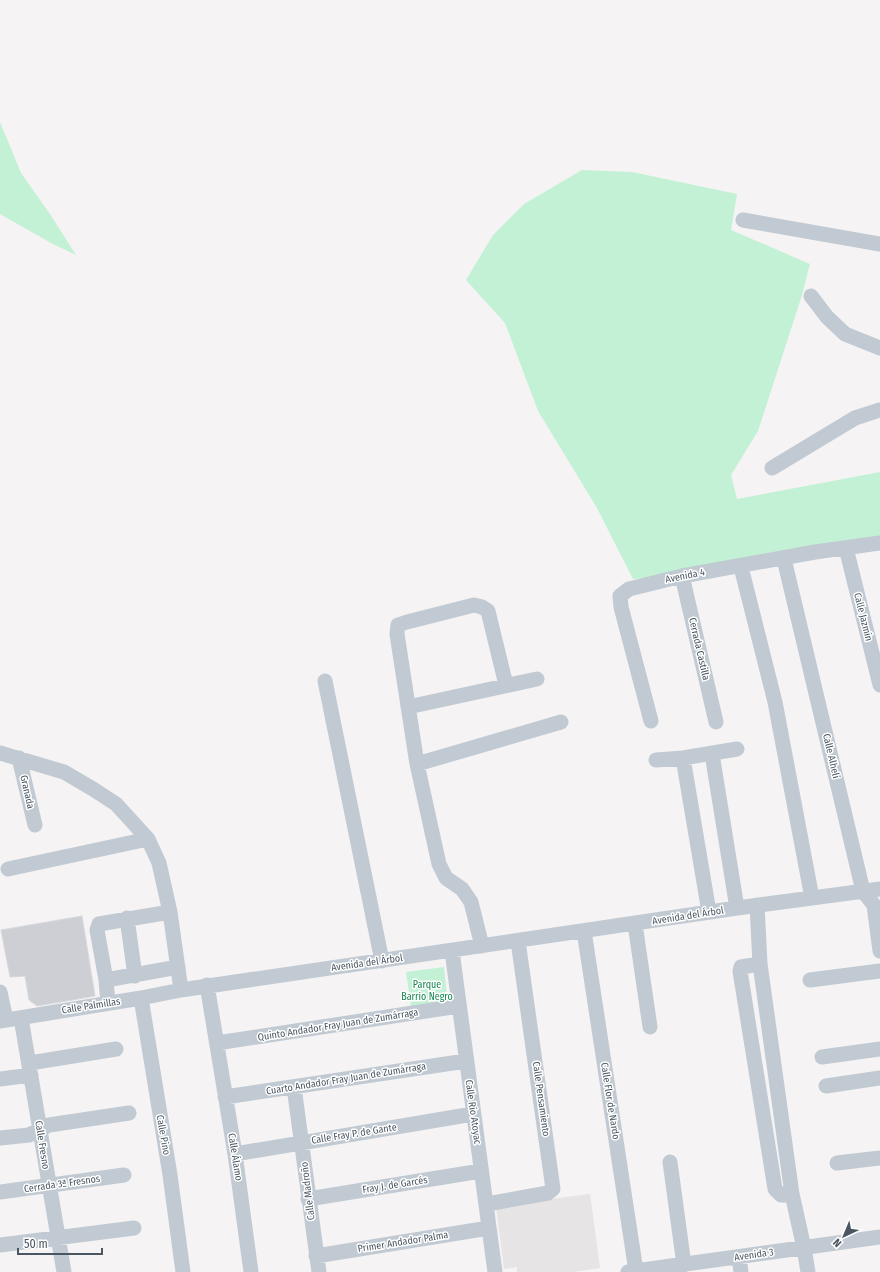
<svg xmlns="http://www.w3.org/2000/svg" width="880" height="1272" font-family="'Fira Sans Condensed',sans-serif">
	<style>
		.education { fill: #e6e4e5 }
		.green { fill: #c3f1d5 }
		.building { fill: #cdcfd5; stroke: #d7d9de }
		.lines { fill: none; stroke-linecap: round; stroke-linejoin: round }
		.minor { stroke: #c1cad2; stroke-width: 15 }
		.labels { text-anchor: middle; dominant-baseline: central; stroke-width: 3; stroke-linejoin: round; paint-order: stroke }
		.street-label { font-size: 10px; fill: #4a5661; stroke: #fff }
		.park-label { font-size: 10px; fill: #17864f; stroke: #fff }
	</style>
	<rect width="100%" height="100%" fill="#f5f3f3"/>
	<path class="education" d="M 590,1194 L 600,1268 L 573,1272 L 517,1272 L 517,1267 L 504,1269 L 496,1206 Z"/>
	<path class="green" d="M 0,122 L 21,173 L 50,214 L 76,255 L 51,243 L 0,214 Z
		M 582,170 L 632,172 L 737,194 L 731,230 L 810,264 L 802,295 L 758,431 L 731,475 L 737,499 L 880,472 L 880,538 L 682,576 L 633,579 L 597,508 L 538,411 L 505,323 L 466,280 L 493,235 L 524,204 Z
		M 444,967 L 448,1006 L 412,1012 L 406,972 Z"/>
	<path class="building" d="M 82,916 L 95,996 L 37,1006 L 29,1000 L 25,976 L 10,977 L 1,930 Z"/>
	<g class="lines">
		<path class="minor" d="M 743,220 L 880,244
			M 811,296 L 827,317 L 845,334 L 880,348
			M 772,468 L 855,418 L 880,410
			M 846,548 L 880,685
			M 784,559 L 863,891 L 874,905 L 880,951
			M 741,567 L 775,702 L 812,898
			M 682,576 L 716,722
			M 325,681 L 382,961
			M 408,707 L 537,679
			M 651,721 L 621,607 L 620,596 L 629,589 L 682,576 L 815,552 L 880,543
			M 0,753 L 64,772 L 93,789 L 116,804 L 148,839 L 159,863 L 170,912 L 181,990 L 737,908 L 880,889
			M 712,754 L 737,908
			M 19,758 L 35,825
			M 683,758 L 709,912
			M 656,760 L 683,758 L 737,749
			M 417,764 L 561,722
			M 8,869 L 148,839
			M 757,905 L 760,964 L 792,1194 L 804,1248 L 808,1272
			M 127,918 L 135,976
			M 635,924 L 650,1027
			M 584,931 L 636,1271
			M 482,946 L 471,902 L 462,889 L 446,878 L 439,864 L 417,764 L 397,634 L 398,625 L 407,622 L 474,605 L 482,607 L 488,611 L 506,685
			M 452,951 L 495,1272
			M 760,964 L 741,967 L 740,971 L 775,1189 L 781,1195 L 792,1194
			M 106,980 L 178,967
			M 810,980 L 880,971
			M 207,985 L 235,1154 L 251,1272
			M 0,992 L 6,1020
			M 141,998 L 170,1175 L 183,1272
			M 108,1003 L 106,980 L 97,930 L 99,924 L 170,912
			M 21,1018 L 64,1272
			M 0,1021 L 141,998 L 181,990
			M 217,1043 L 459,1006
			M 822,1057 L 880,1049
			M 30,1063 L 116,1049
			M 0,1079 L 31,1075
			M 826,1086 L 880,1078
			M 294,1087 L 319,1272
			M 225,1097 L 466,1061
			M 0,1138 L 29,1135 L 49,1125 L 129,1113
			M 235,1154 L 473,1114
			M 670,1162 L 684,1265
			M 837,1163 L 880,1158
			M 0,1192 L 124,1175
			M 308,1199 L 481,1171
			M 487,1204 L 548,1193 L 553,1189 L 518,941
			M 0,1245 L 134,1228
			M 316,1256 L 489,1228
			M 739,1257 L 741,1272
			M 628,1272 L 880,1237"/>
	</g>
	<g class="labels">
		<g class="street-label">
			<text transform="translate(685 576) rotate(-11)">Avenida 4</text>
			<text transform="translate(863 617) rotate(76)">Calle Jazmín</text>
			<text transform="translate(699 649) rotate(77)">Cerrada Castilla</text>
			<text transform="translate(831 756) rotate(77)">Calle Alheli</text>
			<text transform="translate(27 792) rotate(77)">Granada</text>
			<text transform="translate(688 916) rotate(-9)">Avenida del Árbol</text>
			<text transform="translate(367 963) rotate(-8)">Avenida del Árbol</text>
			<text transform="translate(91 1006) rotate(-9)">Calle Palmillas</text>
			<text transform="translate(338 1025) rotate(-9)">Quinto Andador Fray Juan de Zumárraga</text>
			<text transform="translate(346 1079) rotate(-9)">Cuarto Andador Fray Juan de Zumárraga</text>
			<text transform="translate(541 1099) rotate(82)">Calle Pensamiento</text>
			<text transform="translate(610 1101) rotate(81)">Calle Flor de Nardo</text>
			<text transform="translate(473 1112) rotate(82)">Calle Río Atoyac</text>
			<text transform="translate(354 1134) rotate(-9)">Calle Fray P. de Gante</text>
			<text transform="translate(163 1135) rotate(80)">Calle Pino</text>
			<text transform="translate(42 1145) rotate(81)">Calle Fresno</text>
			<text transform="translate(235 1157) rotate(81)">Calle Álamo</text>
			<text transform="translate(62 1184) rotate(-8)">Cerrada 3ª Fresnos</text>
			<text transform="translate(395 1185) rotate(-9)">Fray J. de Garcés</text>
			<text transform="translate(308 1191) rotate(-97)">Calle Madroño</text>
			<text transform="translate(403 1242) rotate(-9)">Primer Andador Palma</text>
			<text transform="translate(754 1255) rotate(-8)">Avenida 3</text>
		</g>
		<g class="park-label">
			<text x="427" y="985">Parque<tspan x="427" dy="12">Barrio Negro</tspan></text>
		</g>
	</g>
	<g transform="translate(844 1236) rotate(224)" stroke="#ffffff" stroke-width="3" paint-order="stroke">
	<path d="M0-3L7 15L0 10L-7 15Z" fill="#4a5661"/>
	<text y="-6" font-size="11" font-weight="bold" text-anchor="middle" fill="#4a5661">N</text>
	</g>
	<path d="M18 1248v6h84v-6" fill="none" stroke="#4a5661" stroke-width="2"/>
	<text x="24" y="1248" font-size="12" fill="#4a5661" stroke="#ffffff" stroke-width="3" paint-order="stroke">50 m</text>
</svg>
